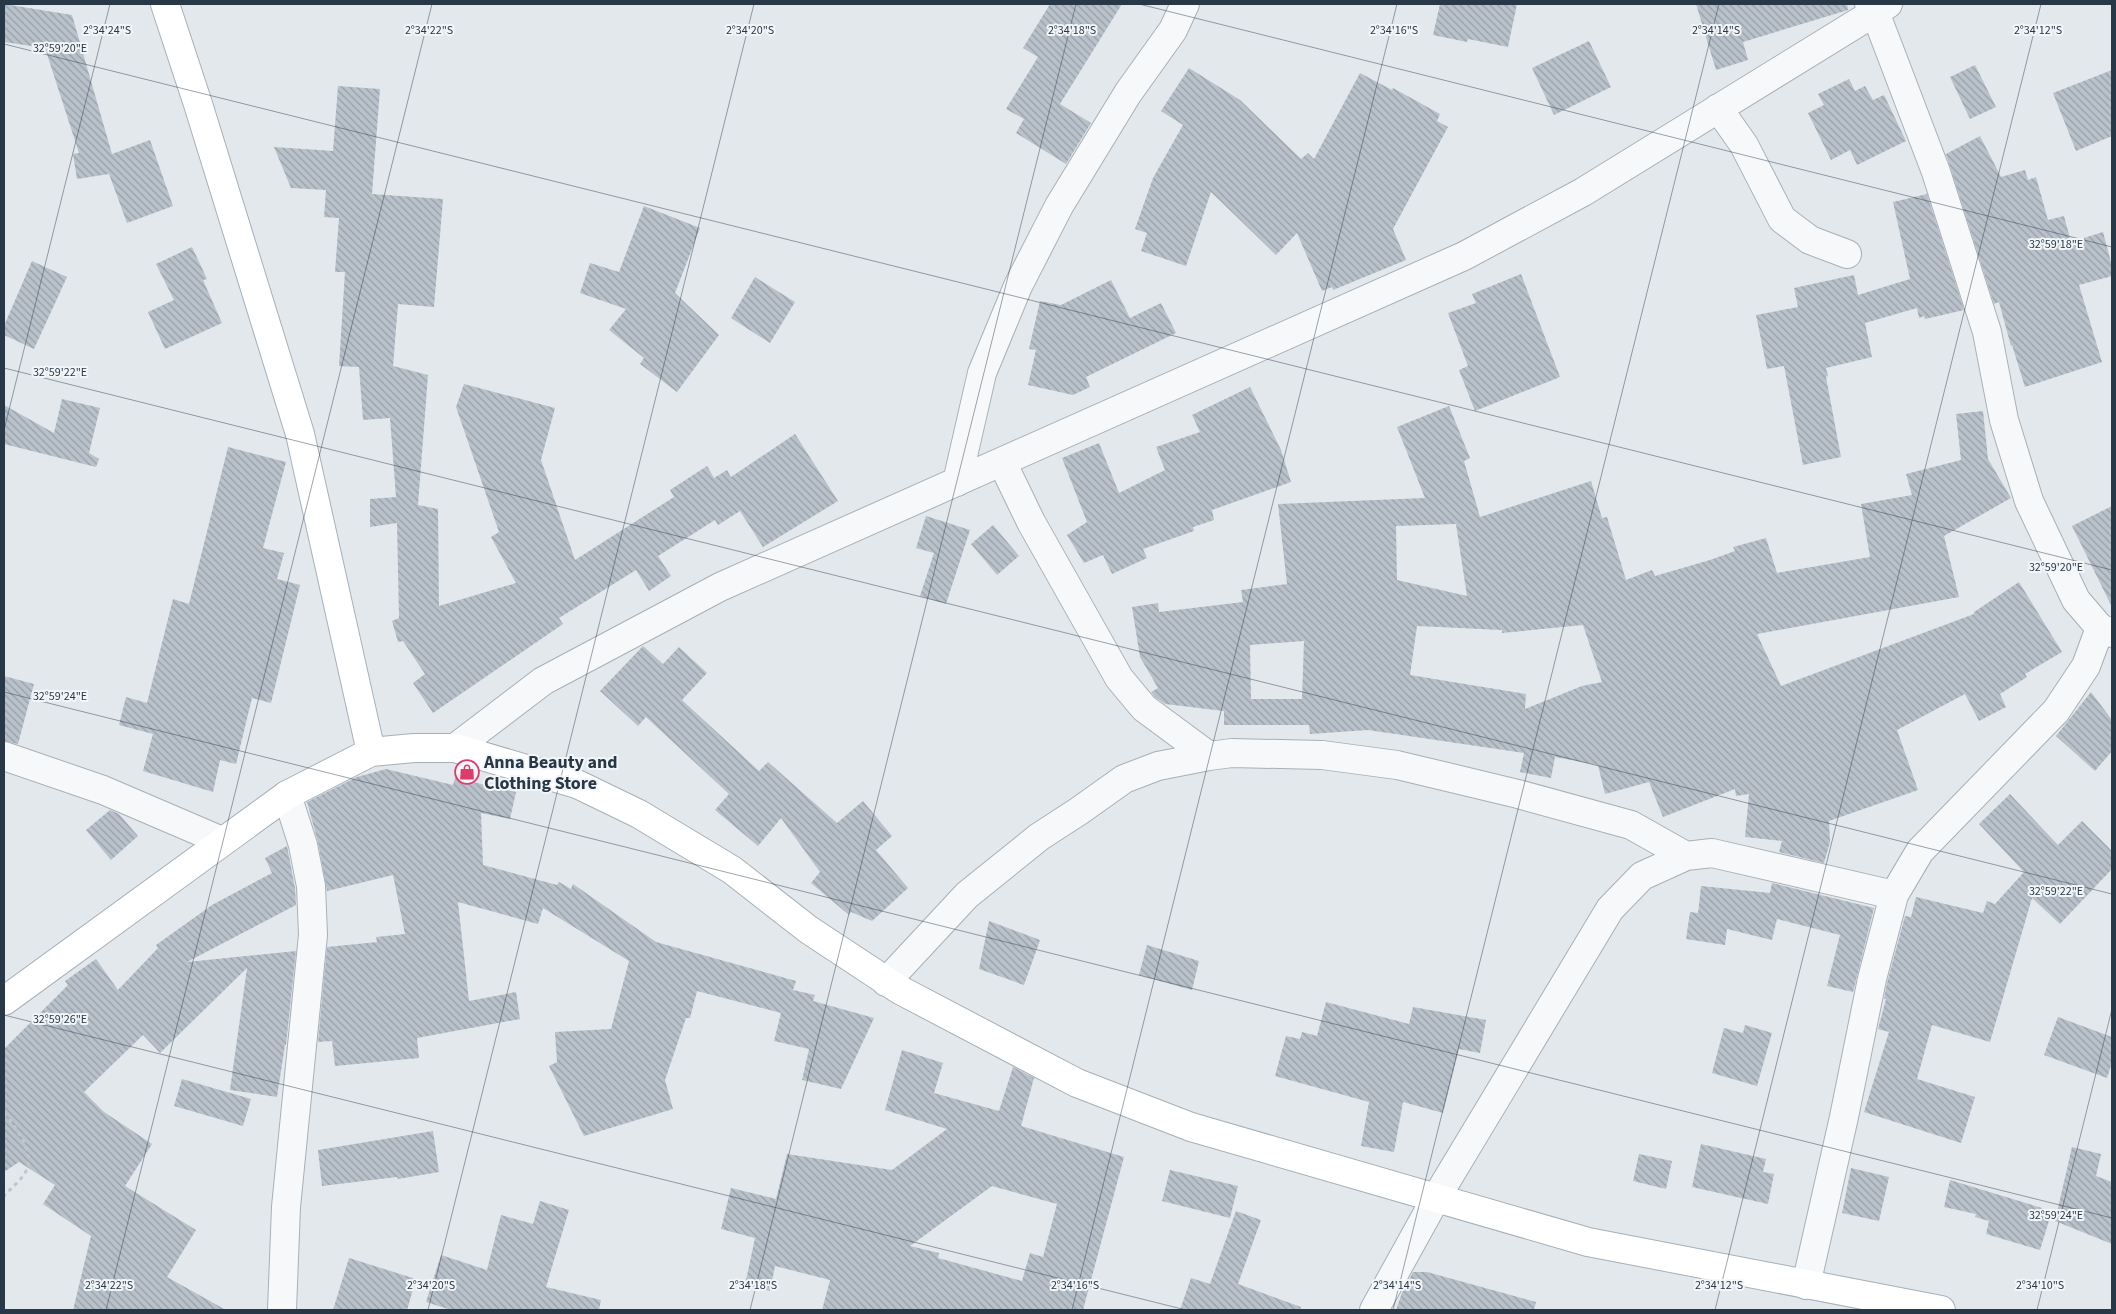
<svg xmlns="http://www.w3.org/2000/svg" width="2116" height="1314" font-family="'Source Sans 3',sans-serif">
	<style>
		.building { fill: url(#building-back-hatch); fill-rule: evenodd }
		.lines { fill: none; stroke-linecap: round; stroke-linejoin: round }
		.street-casing { stroke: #a7b0b7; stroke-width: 30 }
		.secondary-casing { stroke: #a7b0b7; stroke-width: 30 }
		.path { stroke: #c0c6cb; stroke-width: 3; stroke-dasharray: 4 4; stroke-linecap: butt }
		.street { stroke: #f6f8fa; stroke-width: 28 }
		.secondary { stroke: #fff; stroke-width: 28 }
		.ticks { fill: none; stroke: #283847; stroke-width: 1; stroke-opacity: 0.45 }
		.labels { text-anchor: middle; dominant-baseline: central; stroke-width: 4; stroke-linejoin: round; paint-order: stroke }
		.poi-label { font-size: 18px; font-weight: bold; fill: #283847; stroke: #f3f6f9; text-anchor: start }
		.ticks-label { font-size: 12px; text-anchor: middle; fill: #283847; stroke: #f3f6f9; stroke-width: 4; stroke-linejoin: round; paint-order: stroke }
	</style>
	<defs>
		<pattern id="building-back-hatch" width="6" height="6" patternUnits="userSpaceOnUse" patternTransform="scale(1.25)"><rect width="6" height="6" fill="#b9c2cb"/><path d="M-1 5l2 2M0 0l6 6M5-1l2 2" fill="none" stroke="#969fa7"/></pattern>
	</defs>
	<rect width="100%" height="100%" fill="#e3e8ec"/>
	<path class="building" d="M 4,4 L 72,15 L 112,154 L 150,140 L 173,206 L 127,223 L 109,174 L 77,179 L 73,154 L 79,153 L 45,48 L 4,42 Z
		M 1050,4 L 1122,4 L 1060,104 L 1091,123 L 1066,164 L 1016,133 L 1024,119 L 1006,109 L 1038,57 L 1023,48 Z
		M 1440,4 L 1517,4 L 1508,47 L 1468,39 L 1467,42 L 1433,35 Z
		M 1696,4 L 1847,4 L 1848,10 L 1743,42 L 1748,60 L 1716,70 Z
		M 1589,41 L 1611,87 L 1554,115 L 1532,68 Z
		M 1975,65 L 1996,107 L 1970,119 L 1950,77 Z
		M 1189,68 L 1240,100 L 1301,159 L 1308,153 L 1314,159 L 1360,73 L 1392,90 L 1393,88 L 1440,114 L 1437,121 L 1448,127 L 1393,229 L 1406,260 L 1333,290 L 1332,287 L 1322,291 L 1297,233 L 1276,255 L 1211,192 L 1186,266 L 1141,251 L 1147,233 L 1135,229 L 1153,178 L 1183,125 L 1161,111 Z
		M 2112,70 L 2112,136 L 2076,151 L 2053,93 Z
		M 1849,79 L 1855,91 L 1865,86 L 1873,100 L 1884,95 L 1906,141 L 1857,165 L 1850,150 L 1831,160 L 1808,113 L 1824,105 L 1818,94 Z
		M 338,86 L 380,89 L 372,194 L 443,199 L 434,307 L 398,304 L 393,366 L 428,375 L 418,505 L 438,509 L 439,606 L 516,583 L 491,537 L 499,532 L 456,407 L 464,384 L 555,408 L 541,460 L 575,560 L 674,497 L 670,490 L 707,466 L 714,478 L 727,470 L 731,477 L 795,434 L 838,501 L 763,547 L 740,511 L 718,525 L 715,520 L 658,556 L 671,576 L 649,591 L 636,570 L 559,618 L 563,624 L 433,713 L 413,683 L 425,674 L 403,641 L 398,642 L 392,621 L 399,618 L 397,523 L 370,527 L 370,499 L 396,497 L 390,418 L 363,420 L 359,367 L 339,366 L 345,272 L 335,272 L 339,218 L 324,217 L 326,190 L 291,188 L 274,147 L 333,151 Z
		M 1980,136 L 2001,177 L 2025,170 L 2028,180 L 2036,177 L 2048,220 L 2064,216 L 2071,242 L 2103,232 L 2112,266 L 2112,276 L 2079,285 L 2102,362 L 2025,387 L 2012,345 L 2011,346 L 1999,302 L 1994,304 L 1946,154 Z
		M 1927,194 L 1964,310 L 1925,319 L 1924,316 L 1919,318 L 1917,308 L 1865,323 L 1872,357 L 1826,368 L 1828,376 L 1826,377 L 1841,457 L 1803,465 L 1784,366 L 1767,369 L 1756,315 L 1798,307 L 1794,288 L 1854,275 L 1858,295 L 1910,279 L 1893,202 Z
		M 644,206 L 700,228 L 675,293 L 719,335 L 677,392 L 640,364 L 644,358 L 609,330 L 626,309 L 580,293 L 590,263 L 619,272 Z
		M 192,247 L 207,279 L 203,280 L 222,323 L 165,349 L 148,312 L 174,300 L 156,264 Z
		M 32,261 L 67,277 L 34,349 L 4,335 L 4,326 Z
		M 1521,274 L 1560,377 L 1475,411 L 1459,370 L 1468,366 L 1448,313 L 1476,303 L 1472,294 Z
		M 755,277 L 795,302 L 770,343 L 731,318 Z
		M 1111,280 L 1130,318 L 1161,303 L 1176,333 L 1086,377 L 1090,387 L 1073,395 L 1028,385 L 1036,350 L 1029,349 L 1040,301 L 1061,305 Z
		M 1250,387 L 1281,450 L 1291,482 L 1212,510 L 1214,520 L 1193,527 L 1194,531 L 1143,549 L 1147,558 L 1112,574 L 1103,555 L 1084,563 L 1067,535 L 1087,522 L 1062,458 L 1099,443 L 1119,493 L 1165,470 L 1156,447 L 1200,432 L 1192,415 Z
		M 62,399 L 100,408 L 89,453 L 99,459 L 96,467 L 4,444 L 4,405 L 54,433 Z
		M 1449,406 L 1470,458 L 1464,461 L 1480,517 L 1591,481 L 1602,518 L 1607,517 L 1626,580 L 1652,570 L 1655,576 L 1710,560 L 1735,551 L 1733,547 L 1766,538 L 1777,573 L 1870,557 L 1861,504 L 1912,495 L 1906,474 L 1961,460 L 1956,414 L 1983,411 L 1988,459 L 2011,498 L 1944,536 L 1959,597 L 1757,634 L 1781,686 L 1974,614 L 1974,612 L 2019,582 L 2062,652 L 2025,674 L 2027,677 L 2000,694 L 2006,707 L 1979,721 L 1965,694 L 1897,730 L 1918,790 L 1829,821 L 1830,842 L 1824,863 L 1779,852 L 1782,841 L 1745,837 L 1749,794 L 1736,796 L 1735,789 L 1663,817 L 1649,782 L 1605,794 L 1598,765 L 1555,757 L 1551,778 L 1520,772 L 1524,753 L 1368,730 L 1310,734 L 1309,725 L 1224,725 L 1224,711 L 1165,704 L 1155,697 L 1151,692 L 1158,688 L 1140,657 L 1132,607 L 1158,603 L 1159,612 L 1243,602 L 1241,590 L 1287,584 L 1278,504 L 1425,498 L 1397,427 ZM 1456,524 L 1467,596 L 1397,580 L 1396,526 ZM 1583,625 L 1602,682 L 1582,686 L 1525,709 L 1526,694 L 1410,675 L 1417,626 L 1502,630 L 1502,633 ZM 1304,641 L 1302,699 L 1251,699 L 1250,645 Z
		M 228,447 L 286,462 L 263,548 L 284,553 L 277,579 L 300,585 L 271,703 L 252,698 L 236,764 L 220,760 L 213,792 L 143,771 L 153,734 L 119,725 L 126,697 L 147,703 L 173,599 L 189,604 Z
		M 2112,506 L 2112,607 L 2072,526 Z
		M 926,516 L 970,530 L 946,604 L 920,596 L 934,553 L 916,548 Z
		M 993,525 L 1019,556 L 997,575 L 971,544 Z
		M 643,646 L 663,664 L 679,647 L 707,673 L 682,700 L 759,771 L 768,762 L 837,823 L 863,801 L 892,836 L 876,850 L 908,888 L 872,921 L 851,912 L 849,915 L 811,883 L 820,872 L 781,818 L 758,846 L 715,810 L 729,794 L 646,717 L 638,726 L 600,691 Z
		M 4,676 L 34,684 L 18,744 L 4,741 Z
		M 2091,692 L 2112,720 L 2112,751 L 2095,771 L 2056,736 Z
		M 386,769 L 453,785 L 455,778 L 516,792 L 510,819 L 481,813 L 483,865 L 557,885 L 559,882 L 571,889 L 573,884 L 656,942 L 796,981 L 793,990 L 815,995 L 813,1001 L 874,1018 L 841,1089 L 802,1080 L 809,1049 L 774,1041 L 781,1013 L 697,991 L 690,1018 L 686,1018 L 665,1080 L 673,1109 L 584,1136 L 549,1066 L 557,1062 L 555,1032 L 611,1029 L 629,961 L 543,908 L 538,924 L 458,902 L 469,1001 L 516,992 L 520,1019 L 417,1038 L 419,1058 L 335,1066 L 332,1041 L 318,1042 L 327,947 L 377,942 L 376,937 L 405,934 L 393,875 L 327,891 L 318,842 L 307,802 L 357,777 Z
		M 2010,794 L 2058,845 L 2082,821 L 2112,851 L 2112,869 L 2060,924 L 2032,898 L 1990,1042 L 1932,1025 L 1917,1079 L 1975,1097 L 1961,1143 L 1864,1112 L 1889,1032 L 1878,1029 L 1886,999 L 1884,999 L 1887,983 L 1905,916 L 1911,917 L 1916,897 L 1983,913 L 1987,901 L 1995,904 L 2024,872 L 1979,824 Z
		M 110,810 L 119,814 L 138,836 L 111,860 L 86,830 Z
		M 287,846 L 295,888 L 296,905 L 187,962 L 296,951 L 286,1045 L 285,1045 L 277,1097 L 230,1090 L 247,968 L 160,1053 L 143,1035 L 84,1092 L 104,1112 L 152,1144 L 125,1186 L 196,1230 L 167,1277 L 226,1310 L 73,1310 L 91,1236 L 43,1204 L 55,1185 L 19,1162 L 4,1172 L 4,1049 L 68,985 L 65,981 L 96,959 L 118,990 L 158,948 L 156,945 L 212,905 L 272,873 L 265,858 Z
		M 1772,883 L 1874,908 L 1853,992 L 1827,986 L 1840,935 L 1777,919 L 1772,940 L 1727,929 L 1725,945 L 1686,939 L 1690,912 L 1698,913 L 1701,886 L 1770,893 Z
		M 989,921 L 1040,940 L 1024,985 L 979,969 Z
		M 1147,945 L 1199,961 L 1192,990 L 1139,975 Z
		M 1326,1002 L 1409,1024 L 1413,1007 L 1486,1020 L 1480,1053 L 1459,1049 L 1443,1113 L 1403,1102 L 1394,1152 L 1361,1146 L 1369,1102 L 1275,1076 L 1286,1036 L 1300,1039 L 1302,1032 L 1317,1036 Z
		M 2058,1017 L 2112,1037 L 2112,1063 L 2107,1078 L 2044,1055 Z
		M 1745,1025 L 1772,1033 L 1757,1086 L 1712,1073 L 1724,1028 L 1743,1033 Z
		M 902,1050 L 943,1063 L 934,1093 L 999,1111 L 1013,1067 L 1034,1078 L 1021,1126 L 1124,1157 L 1083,1310 L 822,1310 L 830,1280 L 775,1266 L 770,1291 L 745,1285 L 755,1238 L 721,1229 L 731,1188 L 776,1199 L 787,1154 L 892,1170 L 947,1129 L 885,1110 ZM 992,1186 L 1057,1204 L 1043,1257 L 1030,1253 L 1022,1281 L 938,1258 L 939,1253 L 910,1246 Z
		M 182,1079 L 251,1099 L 243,1126 L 174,1106 Z
		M 433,1131 L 439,1172 L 398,1179 L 397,1177 L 322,1186 L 318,1150 Z
		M 1701,1144 L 1766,1159 L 1763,1172 L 1774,1174 L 1768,1204 L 1692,1187 Z
		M 2072,1147 L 2101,1154 L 2096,1176 L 2112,1182 L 2112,1244 L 2055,1221 Z
		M 1639,1154 L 1672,1161 L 1666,1189 L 1633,1181 Z
		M 1851,1168 L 1889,1177 L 1879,1221 L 1842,1213 Z
		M 1170,1170 L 1238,1186 L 1230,1218 L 1162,1201 Z
		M 1950,1180 L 2052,1211 L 2040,1250 L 1986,1234 L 1989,1221 L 1975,1217 L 1976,1214 L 1944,1207 Z
		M 540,1201 L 569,1210 L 546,1287 L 601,1300 L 599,1310 L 451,1310 L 426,1302 L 441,1255 L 487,1270 L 501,1215 L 533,1224 Z
		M 1236,1211 L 1261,1220 L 1238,1284 L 1301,1307 L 1300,1310 L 1180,1310 L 1191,1278 L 1210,1284 Z
		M 349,1258 L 416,1279 L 407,1310 L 333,1310 Z
		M 1413,1272 L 1427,1272 L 1536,1302 L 1534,1310 L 1396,1310 L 1402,1293 Z"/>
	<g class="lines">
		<g class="street-casing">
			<path id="street" d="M 1869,4 L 1875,12 L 1936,172 L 1987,332 L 2004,420 L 2029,501 L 2076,600 L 2100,628 L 2112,633
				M 1718,108 L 1744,145 L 1782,219 L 1810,240 L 1847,254
				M 1002,462 L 1031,522 L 1119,678 L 1144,708 L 1209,756
				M 957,482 L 982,373 L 1018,286 L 1059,206 L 1128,93 L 1173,30 L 1185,4
				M 455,748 L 543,681 L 720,587 L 1464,256 L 1583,192 L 1888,4
				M 4,756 L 103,790 L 222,841
				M 886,982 L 967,895 L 1039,837 L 1079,811 L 1124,779 L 1158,766 L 1209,756 L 1232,753 L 1322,755 L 1397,765 L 1518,794 L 1631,825 L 1686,856
				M 1806,1285 L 1844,1117 L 1872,979 L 1894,895 L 1920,851 L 2056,711 L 2086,666 L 2100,628
				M 282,1310 L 286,1207 L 313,935 L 311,886 L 303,845 L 287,795
				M 1374,1310 L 1436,1198 L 1610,909 L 1642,876 L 1686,856 L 1712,853 L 1894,895"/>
		</g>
		<g class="secondary-casing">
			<path id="secondary" d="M 165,4 L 198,104 L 300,434 L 371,752
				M 4,1001 L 287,795 L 371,752 L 414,748 L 455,748 L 577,784 L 639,814 L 732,870 L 809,930 L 900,990 L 1077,1083 L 1191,1127 L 1588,1242 L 1941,1310"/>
		</g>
		<path class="path" d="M 4,1113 C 15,1126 34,1151 27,1169 C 23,1179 11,1188 4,1196"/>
		<use href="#street" class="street"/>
		<use href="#secondary" class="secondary"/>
	</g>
	<path class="ticks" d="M 1139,4 L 2112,247M 4,44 L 2112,570M 4,368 L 2112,894M 4,430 L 110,4M 4,692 L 2112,1218M 4,1015 L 1186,1310M 106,1310 L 432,4M 428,1310 L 754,4M 750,1310 L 1076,4M 1072,1310 L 1397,4M 1393,1310 L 1719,4M 1715,1310 L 2041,4M 2037,1310 L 2112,1009"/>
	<defs>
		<g id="shop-ring" transform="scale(1.25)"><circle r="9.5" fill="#f3f6f9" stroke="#dd3c6b" stroke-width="1.5"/><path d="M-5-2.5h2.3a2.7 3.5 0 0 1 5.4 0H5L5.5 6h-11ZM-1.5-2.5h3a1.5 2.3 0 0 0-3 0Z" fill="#dd3c6b"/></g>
	</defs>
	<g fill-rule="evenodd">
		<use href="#shop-ring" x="467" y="772"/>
	</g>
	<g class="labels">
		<g class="poi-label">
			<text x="484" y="762">Anna Beauty and<tspan x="484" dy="21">Clothing Store</tspan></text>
		</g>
	</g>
	<g class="ticks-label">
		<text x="107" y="34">2°34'24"S</text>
		<text x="429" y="34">2°34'22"S</text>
		<text x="750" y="34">2°34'20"S</text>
		<text x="1072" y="34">2°34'18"S</text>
		<text x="1394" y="34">2°34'16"S</text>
		<text x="1716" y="34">2°34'14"S</text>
		<text x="2038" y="34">2°34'12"S</text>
		<text x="60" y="52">32°59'20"E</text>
		<text x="2056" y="248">32°59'18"E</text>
		<text x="60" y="376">32°59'22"E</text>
		<text x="2056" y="571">32°59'20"E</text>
		<text x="60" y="700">32°59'24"E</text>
		<text x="2056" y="895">32°59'22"E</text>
		<text x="60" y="1023">32°59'26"E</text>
		<text x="2056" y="1219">32°59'24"E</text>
		<text x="109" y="1289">2°34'22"S</text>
		<text x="431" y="1289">2°34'20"S</text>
		<text x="753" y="1289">2°34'18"S</text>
		<text x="1075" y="1289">2°34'16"S</text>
		<text x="1397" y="1289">2°34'14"S</text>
		<text x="1719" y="1289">2°34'12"S</text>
		<text x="2040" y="1289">2°34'10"S</text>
	</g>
	<rect width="2116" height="1314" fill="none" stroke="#283847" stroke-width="10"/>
</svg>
